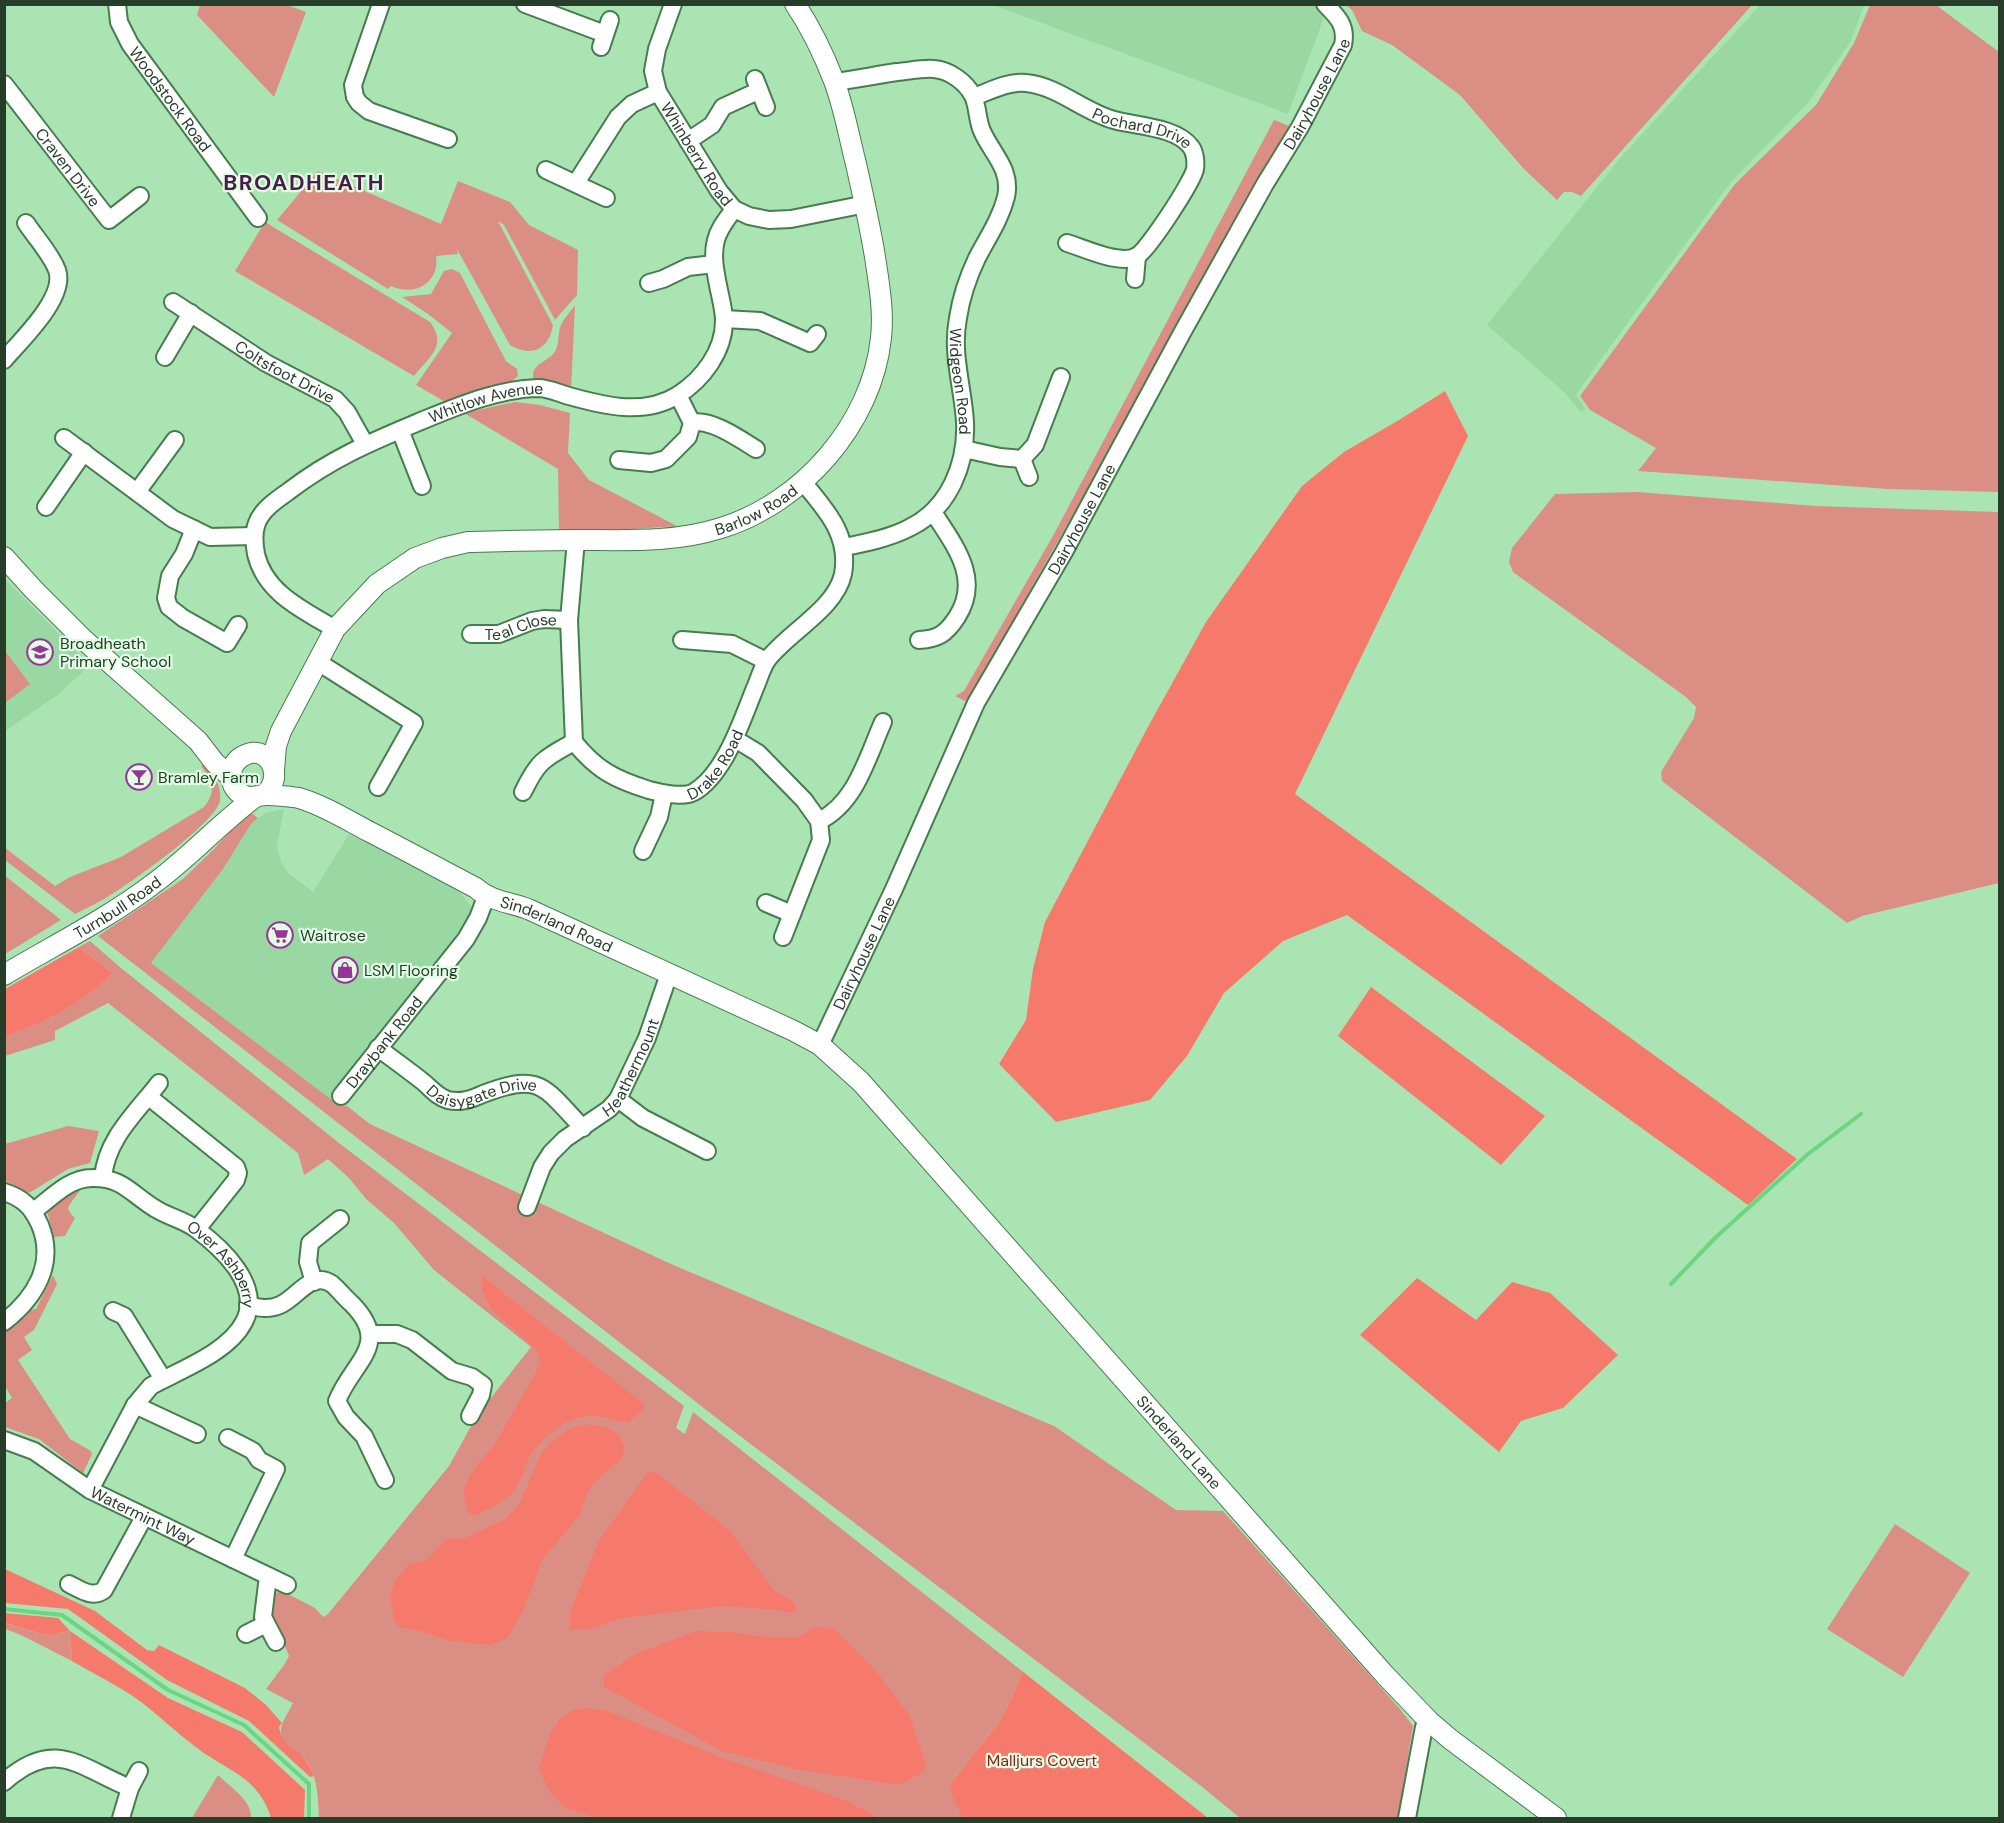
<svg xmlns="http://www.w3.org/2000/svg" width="2004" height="1823" font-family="'DM Sans',sans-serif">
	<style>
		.built { fill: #9ad8a3 }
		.green { fill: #db8f84 }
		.forest { fill: #f57a6b }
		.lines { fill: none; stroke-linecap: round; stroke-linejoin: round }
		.stream { stroke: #6bd581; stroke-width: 4 }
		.minor-casing { stroke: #477c51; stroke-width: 20 }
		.tertiary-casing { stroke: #477c51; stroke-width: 22 }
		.minor { stroke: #fff; stroke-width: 16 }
		.tertiary { stroke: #fff; stroke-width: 20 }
		.labels { text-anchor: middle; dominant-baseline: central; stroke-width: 4.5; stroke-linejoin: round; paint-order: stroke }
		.street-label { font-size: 16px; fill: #263d2a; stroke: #e1fde4 }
		.poi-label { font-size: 16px; fill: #263d2a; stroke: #e1fde4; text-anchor: start }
		.park-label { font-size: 16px; fill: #91221b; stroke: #e1fde4 }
		.district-label { font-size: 22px; font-weight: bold; letter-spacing: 1.5px; fill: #4c1b4b; stroke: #e1fde4 }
	</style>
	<rect width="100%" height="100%" fill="#abe4b3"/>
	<path class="built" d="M 1314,4 L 1325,15 L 1288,114 L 993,5 Z
		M 1760,5 L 1864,5 L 1851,41 L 1808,103 L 1731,182 L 1599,362 L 1576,395 L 1586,409 L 1581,413 L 1565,393 L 1487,325 L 1621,157 Z
		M 4,578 L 90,665 L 59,694 L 5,731 Z
		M 284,809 L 277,846 L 281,862 L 288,873 L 313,892 L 349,834 L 360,838 L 429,872 L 453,887 L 464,897 L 475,912 L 332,1100 L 151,963 L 223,869 L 251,824 L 265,813 Z"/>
	<path class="green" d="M 200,5 L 287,5 L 306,12 L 274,97 L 197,15 Z
		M 1346,5 L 1752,5 L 1581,196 L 1572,192 L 1564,192 L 1557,200 L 1523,168 L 1460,95 L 1392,45 L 1362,31 L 1352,10 Z
		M 1870,5 L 1936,5 L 1999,52 L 1999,492 L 1888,489 L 1638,471 L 1656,448 L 1590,410 L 1580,396 L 1735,184 L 1816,105 L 1854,43 Z
		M 1274,120 L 1292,127 L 967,702 L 955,696 L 964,691 L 1054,534 Z
		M 318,171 L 441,224 L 458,181 L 510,202 L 529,225 L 578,250 L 577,295 L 555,320 L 504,225 L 498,221 L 553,325 C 549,349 532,358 510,345 L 457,249 L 458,254 L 436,256 C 440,283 414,297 391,286 L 388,289 L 277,220 Z
		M 265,222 L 430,322 C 448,346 429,357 414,376 L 235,271 Z
		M 452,269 L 460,273 L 506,361 L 517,369 L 518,376 L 510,383 L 449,404 L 416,385 L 452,333 L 428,314 L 402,297 L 431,294 L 444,271 Z
		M 575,305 L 571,391 L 538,382 L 533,378 C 532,363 546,363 554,353 C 560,345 557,334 561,325 C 564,318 571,311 575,305 Z
		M 515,402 L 540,405 L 570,413 L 568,453 L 589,480 L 677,526 L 559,534 L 558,469 L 464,413 Z
		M 1637,492 L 1815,506 L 1999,512 L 1999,883 L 1862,916 L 1847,923 L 1662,781 L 1661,772 L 1694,718 L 1696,707 L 1686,697 L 1513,572 L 1509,562 L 1512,548 L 1555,494 Z
		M 5,651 L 30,684 L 5,703 Z
		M 205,764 C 214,775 222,786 220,801 C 216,822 132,882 112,894 C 100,902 87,908 75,914 L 5,860 L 4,847 L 55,886 L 70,877 L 121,857 L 204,807 C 217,791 212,781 201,766 Z
		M 251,813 L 258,818 L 251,824 L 223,869 L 151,963 L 332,1100 L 342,1106 L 347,1106 L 370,1124 L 671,1264 L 1054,1426 L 1176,1510 L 1223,1511 L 1400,1709 L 1413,1726 L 1398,1818 L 1240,1818 L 1201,1786 L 723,1423 L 98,936 L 183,879 L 214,849 L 241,819 Z
		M 4,875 L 61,920 L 5,954 L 4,954 Z
		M 90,941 L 121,968 L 339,1143 L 684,1406 L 676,1428 L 685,1434 L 693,1412 L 1022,1671 L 1012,1697 L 1000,1721 L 950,1784 L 973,1818 L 319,1818 C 318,1799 318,1780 308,1763 C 305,1758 299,1755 294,1751 C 271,1734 283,1723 293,1703 L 266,1689 L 284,1665 L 289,1656 L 281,1637 L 269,1620 L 273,1594 L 282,1591 L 315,1608 L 323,1617 L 328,1614 L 449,1466 L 476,1417 L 531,1347 L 434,1270 L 394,1223 L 366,1199 L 349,1178 L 328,1159 L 304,1175 L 298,1153 L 108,1003 L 55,1031 L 55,1040 L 5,1056 L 4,1036 C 46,1020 81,1006 113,973 L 79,947 Z
		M 68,1126 L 99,1131 L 90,1163 L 68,1169 L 29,1193 L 5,1181 L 5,1144 Z
		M 82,1185 C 79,1195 72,1199 68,1208 L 71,1214 L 75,1218 L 65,1236 L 54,1237 L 47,1211 L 50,1205 Z
		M 53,1275 L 57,1284 L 34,1330 L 24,1337 L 32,1350 L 18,1360 L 70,1439 L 91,1451 L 92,1454 L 83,1473 L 39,1439 L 5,1427 L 5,1403 L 12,1398 L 5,1386 L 5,1331 L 13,1326 C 17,1315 25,1310 36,1309 Z
		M 1895,1524 L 1970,1573 L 1903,1677 L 1827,1629 Z
		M 4,1623 L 48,1636 L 70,1631 L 72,1661 L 21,1635 L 5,1629 Z
		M 218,1775 C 230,1787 252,1800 251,1818 L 192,1818 Z"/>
	<path class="forest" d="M 1445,391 L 1468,436 L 1295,794 L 1797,1159 L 1748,1205 L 1347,915 L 1283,941 L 1224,993 L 1187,1056 L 1150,1100 L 1056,1122 L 999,1064 L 1026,1020 L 1033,969 L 1045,922 L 1149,725 L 1206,622 L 1302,486 L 1344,452 L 1399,420 Z
		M 79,947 L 113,973 C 82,1005 46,1021 5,1036 L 5,989 Z
		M 1371,987 L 1545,1116 L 1501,1165 L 1338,1036 Z
		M 482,1276 L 645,1405 L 641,1412 L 628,1422 C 615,1421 601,1415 587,1416 C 566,1417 539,1440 529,1458 C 524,1468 521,1482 514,1491 C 504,1503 487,1509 474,1516 L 468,1512 L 463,1491 L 469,1476 L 496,1442 L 541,1363 L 536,1349 L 491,1309 L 482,1290 Z
		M 1417,1278 L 1476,1320 L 1512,1282 L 1550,1293 L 1618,1355 L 1563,1408 L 1521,1421 L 1499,1452 L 1360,1335 Z
		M 582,1425 C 605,1426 616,1425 625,1448 L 621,1459 L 598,1479 L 588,1491 L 580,1515 L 542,1560 L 524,1609 L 508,1637 L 491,1645 L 450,1641 L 420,1631 L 399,1627 L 394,1619 L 390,1596 L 395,1581 L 408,1565 L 426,1560 L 447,1539 L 465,1538 L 506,1519 L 520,1503 L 541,1453 L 553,1440 L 568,1430 Z
		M 648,1472 L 657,1473 L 729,1530 L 774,1590 L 791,1600 L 796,1607 L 795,1611 L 792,1613 L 777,1610 L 723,1606 L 623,1618 L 588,1630 L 570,1629 L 570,1613 L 598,1542 Z
		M 5,1569 L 95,1611 L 147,1650 L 154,1651 L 159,1645 L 245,1688 L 266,1705 L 282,1723 L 279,1727 C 283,1749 296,1747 307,1762 C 310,1766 312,1772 314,1776 L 310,1777 L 249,1721 L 167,1680 L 68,1609 L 5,1603 Z
		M 4,1613 L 58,1618 L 70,1631 L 168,1698 L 242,1732 L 305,1790 L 304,1818 L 271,1818 C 259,1777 227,1771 197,1748 C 177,1733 159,1716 140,1701 C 119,1686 94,1674 72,1661 L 70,1631 L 48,1636 L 5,1623 Z
		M 816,1627 L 834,1628 L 876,1671 L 910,1716 L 927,1767 L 920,1774 L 898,1785 L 795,1769 L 722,1751 L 604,1687 L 604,1675 L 635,1654 L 696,1631 L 730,1632 L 767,1637 L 798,1637 Z
		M 1022,1671 L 1208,1818 L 961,1818 C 960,1807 951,1799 950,1784 L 1000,1721 L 1012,1697 Z
		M 586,1708 L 605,1710 L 723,1758 L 845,1800 L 879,1818 L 596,1818 L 566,1808 L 549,1791 L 539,1767 L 551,1731 L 563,1717 L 573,1710 Z"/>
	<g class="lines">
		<path class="stream" d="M 1671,1284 L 1715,1238 L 1808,1154 L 1861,1114
			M 4,1609 L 62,1615 L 168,1690 L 244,1725 L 309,1784 L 309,1818"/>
		<g class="minor-casing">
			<g id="minor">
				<path id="s1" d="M 117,4 L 119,22 L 130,44 L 258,218"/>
				<path d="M 381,4 L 353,85 L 355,97 L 359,103 L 369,111 L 448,139"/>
				<path d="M 525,4 L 605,34"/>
				<path id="s2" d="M 673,4 L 657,49 L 653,71 L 658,92 L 719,191 L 734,209 L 749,216 L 769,220 L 791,219 L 866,204"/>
				<path d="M 601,47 L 610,20"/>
				<path d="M 755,79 L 766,107"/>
				<path id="s3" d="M 835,82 C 856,79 877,75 897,72 C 909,71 922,68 934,69 C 949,70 966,82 973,96 C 978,106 977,120 982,131 C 992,154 1012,169 1006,197 C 1000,220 988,237 977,258 C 968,277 961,298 958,318 C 951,354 963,387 965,422 C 967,464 949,509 909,528 C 890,538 865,543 844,547"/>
				<path id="s4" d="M 4,84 L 109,220 L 140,196"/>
				<path id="s5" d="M 974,97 C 990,91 1008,81 1026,83 C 1058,86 1084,112 1114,120 C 1136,126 1177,127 1191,147 C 1195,152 1196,162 1195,169 C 1193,181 1148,250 1137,256 C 1121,266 1084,248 1067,243"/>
				<path d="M 688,141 L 712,125 L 723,107 L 758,91"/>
				<path d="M 546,170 L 606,198"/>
				<path d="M 576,183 L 618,117 L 632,104 L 658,92"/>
				<path d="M 1135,279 L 1137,256"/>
				<path d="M 649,283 L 663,279 L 688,267 L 714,264"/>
				<path id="s6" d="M 173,302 L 266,363 L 335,399 L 347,412 L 365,444"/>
				<path d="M 724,319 L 760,321 L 810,343 L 817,334"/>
				<path d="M 165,357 L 191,313"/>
				<path d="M 4,360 C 21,340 67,297 57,270 C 51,254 36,238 26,223"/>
				<path d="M 692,423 C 710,418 740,439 756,449"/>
				<path d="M 400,430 L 422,486"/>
				<path d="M 64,438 L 173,519 L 210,537 L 254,536"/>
				<path d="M 964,449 L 1000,457 L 1022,459 L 1035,445 L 1061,377"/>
				<path d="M 1022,459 L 1029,477"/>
				<path d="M 619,460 L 651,463 L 666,459 L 688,437 L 692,423 L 678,395"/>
				<path d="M 137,492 L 175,440"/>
				<path d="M 46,507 L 84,452"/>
				<path d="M 194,529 L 184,554 L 170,576 L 166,598 L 169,607 L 183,618 L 227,643 L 238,625"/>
				<path id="s7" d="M 576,540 L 569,620 L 574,742 C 597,770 614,779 649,790 C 660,793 684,798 694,792 C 725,774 742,720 755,688 C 759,679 762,667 768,659 C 789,632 836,608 843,574 C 850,535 826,510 803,482"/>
				<path id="s8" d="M 335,629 C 303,610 265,593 256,554 C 254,543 253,533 257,523 C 262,509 278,499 289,491 C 332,458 371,442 421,421 C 458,406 497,389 538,388 C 548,388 559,393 569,396 C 605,406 644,416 678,395 C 703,379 724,351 724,321 C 724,309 720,296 718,285 C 715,270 712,255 716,240 C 719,228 727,219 734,209"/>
				<path id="s9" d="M 471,634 L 499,634 L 532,621 L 544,619 L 569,620"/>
				<path d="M 682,640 L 732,644 L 766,661"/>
				<path d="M 919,640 C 938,639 946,634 957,617 C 982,578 954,545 933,512"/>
				<path d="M 318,662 L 414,723 L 378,787"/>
				<path d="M 735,739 L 758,753 L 804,800 L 819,821 L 821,840 L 783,937"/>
				<path d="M 523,792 C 538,761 543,759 574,742"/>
				<path d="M 819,821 C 856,803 867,758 883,722"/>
				<path d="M 643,851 L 659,817 L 664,794"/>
				<path d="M 766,903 L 792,914"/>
				<path id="s10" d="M 820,1045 L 894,889 L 976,703 L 1064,552 L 1182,333 L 1265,184 L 1300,127 L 1343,45 C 1347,26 1338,17 1325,4"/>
				<path id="s11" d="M 378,1048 C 393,1059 408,1070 422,1081 C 431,1088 437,1097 448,1100 C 461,1103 472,1099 483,1094 C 542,1071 544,1088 583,1128"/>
				<path id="s12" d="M 341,1096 L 466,939 L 478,918 L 486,897"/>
				<path d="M 149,1097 L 236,1167 L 238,1173 L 236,1180 L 197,1229"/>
				<path d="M 618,1099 L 643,1118 L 707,1151"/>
				<path d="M 103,1178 C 106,1139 136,1113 159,1083"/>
				<path d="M 4,1192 C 23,1198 32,1207 40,1225 C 56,1264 35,1298 4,1322"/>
				<path id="s13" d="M 527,1207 L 542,1167 L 551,1153 L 565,1139 L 609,1109 L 618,1099 L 647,1038 L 669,974"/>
				<path id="s14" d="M 34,1211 C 51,1198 69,1178 92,1178 C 123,1177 132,1195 156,1209 C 169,1217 184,1220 196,1229 C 222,1248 263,1286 244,1322 C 228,1353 180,1370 151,1386 L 135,1405 L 90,1490"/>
				<path d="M 314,1282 L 308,1262 L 310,1243 L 340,1219"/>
				<path d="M 248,1305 C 259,1308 269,1310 280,1305 C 297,1298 311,1270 332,1284 C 339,1290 345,1298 352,1304 C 392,1345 353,1361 337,1401 L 346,1417 L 364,1436 L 385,1480"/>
				<path d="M 113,1311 L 124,1316 L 163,1379"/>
				<path d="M 370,1334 L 397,1334 L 412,1340 L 452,1371 L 472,1377 L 483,1385 L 481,1395 L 470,1416"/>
				<path d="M 135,1405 L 197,1434"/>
				<path d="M 228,1438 L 253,1451 L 259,1460 L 276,1469 L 233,1559"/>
				<path id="s15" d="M 4,1440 L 34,1451 L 90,1490 L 287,1585"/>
				<path d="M 268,1576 L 263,1617 L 276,1642"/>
				<path d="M 69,1584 C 80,1589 92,1599 104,1590 L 144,1517"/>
				<path d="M 246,1634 L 266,1624"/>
				<path d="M 4,1782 C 55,1737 79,1767 130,1788"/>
				<path d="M 121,1818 L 130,1788 L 139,1771"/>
				<path d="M 1407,1818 L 1424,1727 L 1429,1721"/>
			</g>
		</g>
		<g class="tertiary-casing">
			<g id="tertiary">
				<path d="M 4,557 L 34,590 L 83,639 L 198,741 L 215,763 L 231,777"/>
				<path id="s16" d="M 274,770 L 276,746 L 281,731 L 335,629 L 377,584 L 415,558 L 442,548 L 468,542 C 505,541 541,540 577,540 C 625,540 674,543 721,528 C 802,503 872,424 881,338 C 884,310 879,284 875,257 C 870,226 863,195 856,164 C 849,137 844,107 834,81 C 824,55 811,28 795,4"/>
				<path id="s17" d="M 264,795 C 287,776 267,742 243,756 C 228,764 227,785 241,794 C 250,800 257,795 267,795 C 272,795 295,797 299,798 C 323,805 347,820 370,832 C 405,850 440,869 476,888 C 490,901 509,902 528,909 L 794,1031 L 820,1045 L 861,1082 L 1385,1675 L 1429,1721 L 1450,1739 L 1556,1818"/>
				<path id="s18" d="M 4,975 C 54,945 107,919 153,884 C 189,858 219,824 254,798"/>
			</g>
		</g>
		<use href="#minor" class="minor"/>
		<use href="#tertiary" class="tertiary"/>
	</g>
	<defs>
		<g id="school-ring" transform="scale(1.35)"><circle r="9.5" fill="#e1fde4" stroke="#9a3398" stroke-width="1.5"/><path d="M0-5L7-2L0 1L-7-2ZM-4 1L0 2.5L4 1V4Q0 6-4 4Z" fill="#9a3398"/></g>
		<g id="bar-ring" transform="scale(1.35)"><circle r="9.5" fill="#e1fde4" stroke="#9a3398" stroke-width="1.5"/><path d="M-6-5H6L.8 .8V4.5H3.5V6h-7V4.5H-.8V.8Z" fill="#9a3398"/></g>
		<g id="supermarket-ring" transform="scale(1.35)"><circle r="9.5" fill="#e1fde4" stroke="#9a3398" stroke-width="1.5"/><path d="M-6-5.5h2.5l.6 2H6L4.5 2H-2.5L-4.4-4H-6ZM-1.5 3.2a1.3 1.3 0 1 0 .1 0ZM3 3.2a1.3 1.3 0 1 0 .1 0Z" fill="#9a3398"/></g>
		<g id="shop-ring" transform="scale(1.35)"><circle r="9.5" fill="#e1fde4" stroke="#9a3398" stroke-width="1.5"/><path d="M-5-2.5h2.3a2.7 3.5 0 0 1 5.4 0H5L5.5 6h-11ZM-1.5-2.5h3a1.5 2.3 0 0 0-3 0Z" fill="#9a3398"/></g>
	</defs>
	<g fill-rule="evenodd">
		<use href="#school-ring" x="40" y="652"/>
		<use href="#bar-ring" x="139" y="777"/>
		<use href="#supermarket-ring" x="280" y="935"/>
		<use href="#shop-ring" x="345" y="970"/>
	</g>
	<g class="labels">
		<g class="street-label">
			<text stroke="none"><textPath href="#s10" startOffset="1074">Dairyhouse Lane</textPath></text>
			<text stroke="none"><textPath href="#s1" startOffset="111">Woodstock Road</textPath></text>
			<text stroke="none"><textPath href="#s5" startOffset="180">Pochard Drive</textPath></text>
			<text stroke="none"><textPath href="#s2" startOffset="165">Whinberry Road</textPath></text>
			<text stroke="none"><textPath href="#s4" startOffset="105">Craven Drive</textPath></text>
			<text stroke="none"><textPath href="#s6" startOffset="132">Coltsfoot Drive</textPath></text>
			<text stroke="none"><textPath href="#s3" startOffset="452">Widgeon Road</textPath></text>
			<text stroke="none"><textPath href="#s8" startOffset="408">Whitlow Avenue</textPath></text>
			<text stroke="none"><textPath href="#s16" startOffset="612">Barlow Road</textPath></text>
			<text stroke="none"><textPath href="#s10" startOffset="588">Dairyhouse Lane</textPath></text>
			<text stroke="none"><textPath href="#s9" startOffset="51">Teal Close</textPath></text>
			<text stroke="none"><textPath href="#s7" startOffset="374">Drake Road</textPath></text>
			<text stroke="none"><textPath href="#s18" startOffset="132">Turnbull Road</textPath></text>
			<text stroke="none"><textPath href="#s17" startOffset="460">Sinderland Road</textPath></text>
			<text stroke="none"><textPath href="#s10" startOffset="102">Dairyhouse Lane</textPath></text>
			<text stroke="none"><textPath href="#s12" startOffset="69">Draybank Road</textPath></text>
			<text stroke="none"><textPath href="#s13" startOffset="180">Heathermount</textPath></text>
			<text stroke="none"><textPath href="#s11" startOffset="122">Daisygate Drive</textPath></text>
			<text stroke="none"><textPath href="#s14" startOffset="231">Over Ashberry</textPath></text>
			<text stroke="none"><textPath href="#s17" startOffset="1286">Sinderland Lane</textPath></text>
			<text stroke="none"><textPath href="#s15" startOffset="159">Watermint Way</textPath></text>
		</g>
		<g class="poi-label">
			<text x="60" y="643">Broadheath<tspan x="60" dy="18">Primary School</tspan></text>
			<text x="158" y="777">Bramley Farm</text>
			<text x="300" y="935">Waitrose</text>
			<text x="364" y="970">LSM Flooring</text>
		</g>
		<g class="park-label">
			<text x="1042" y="1760">Malljurs Covert</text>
		</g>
		<g class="district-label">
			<text x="304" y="182">BROADHEATH</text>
		</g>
	</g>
	<rect width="2004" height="1823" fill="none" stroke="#263d2a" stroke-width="12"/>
</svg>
